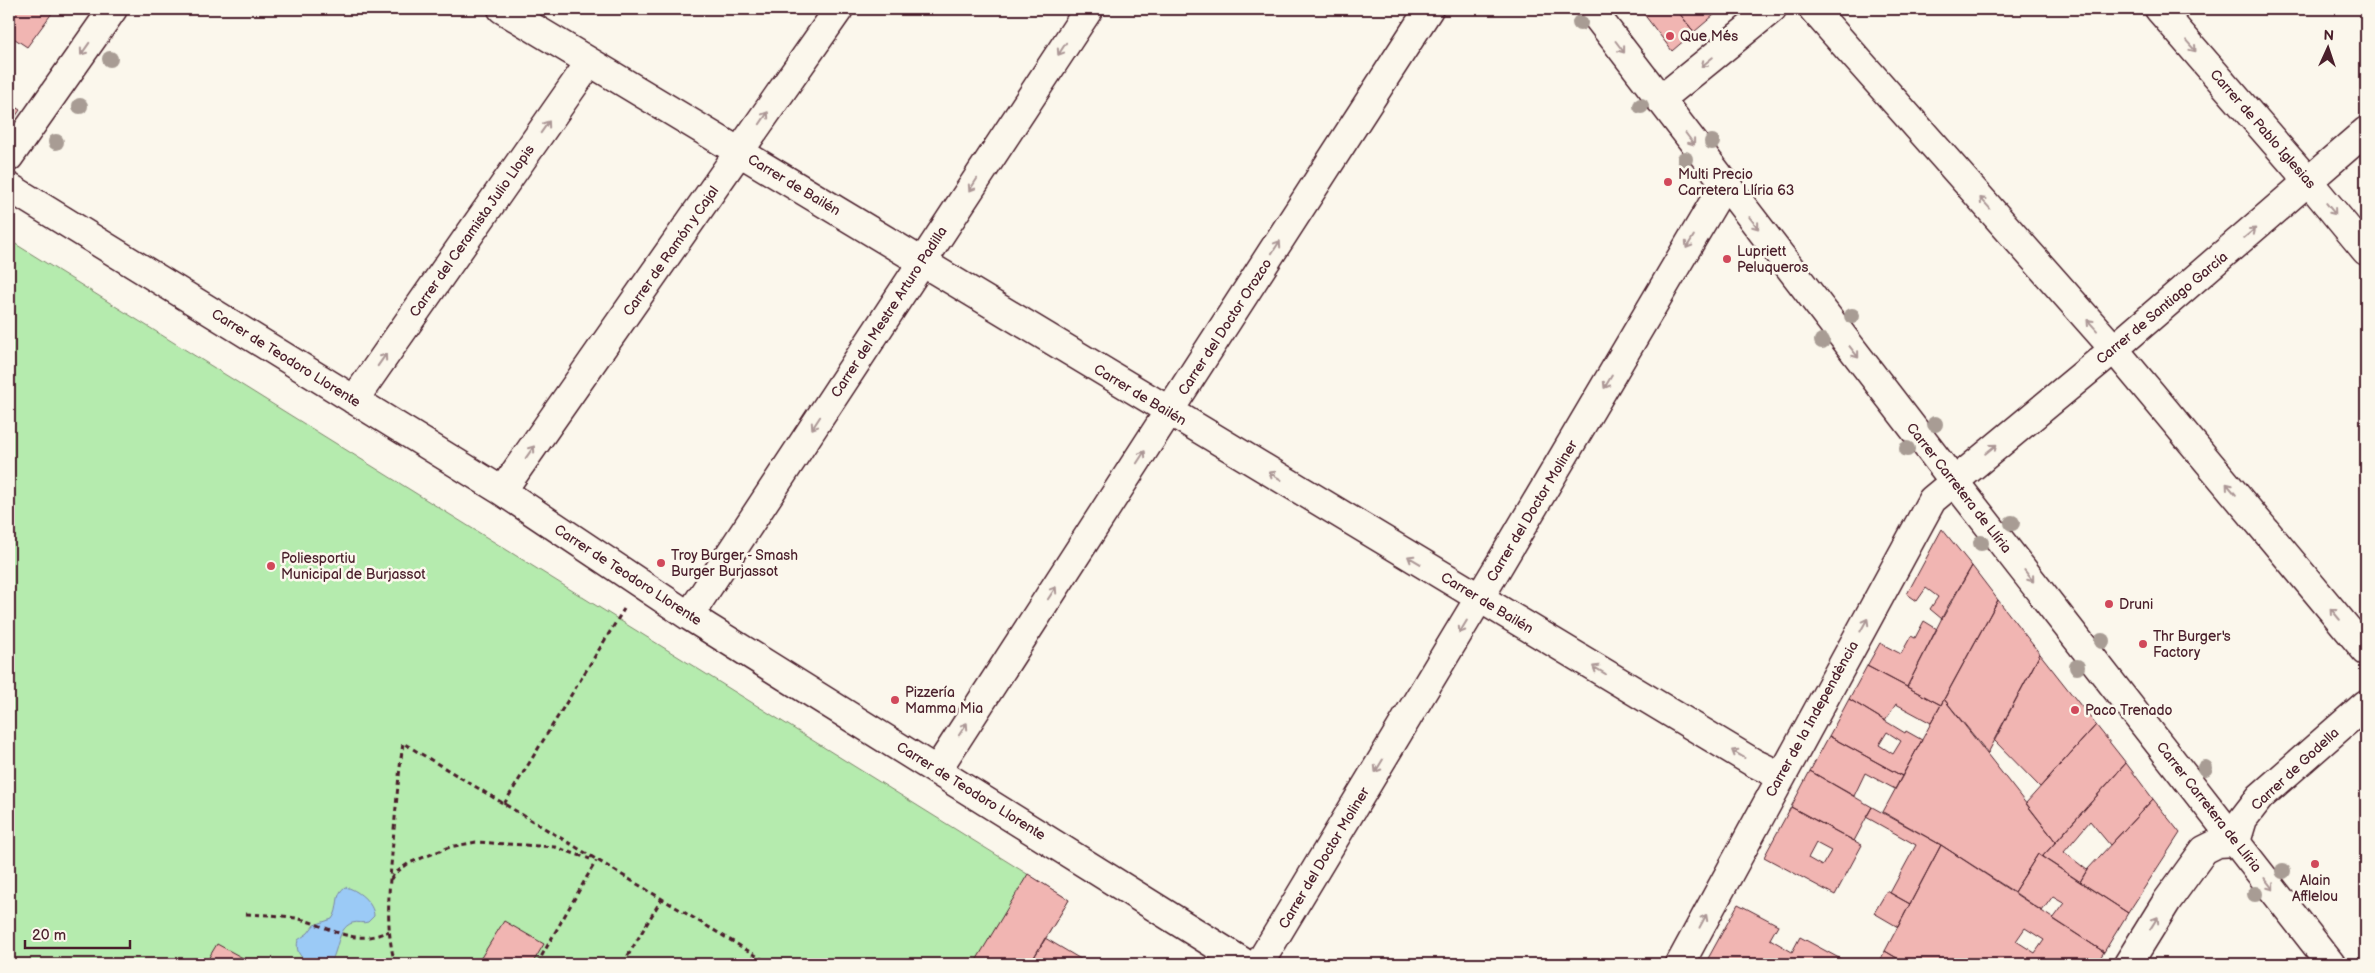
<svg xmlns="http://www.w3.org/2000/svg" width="2375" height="973" font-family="'Balsamiq Sans',sans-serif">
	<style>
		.green { fill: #b5ebae; stroke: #80856c }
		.water { fill: #9bcaf6; stroke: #7b86a5 }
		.building { fill: #f1b5b2; stroke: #4a1f2b; fill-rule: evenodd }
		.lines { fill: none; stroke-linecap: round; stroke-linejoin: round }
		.minor-casing { stroke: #4a1f2b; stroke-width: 31 }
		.tertiary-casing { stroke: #4a1f2b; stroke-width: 31 }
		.path { stroke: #4a1f2b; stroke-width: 3; stroke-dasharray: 5 4; stroke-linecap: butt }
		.minor { stroke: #fbf7ec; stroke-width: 28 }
		.tertiary { stroke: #fbf7ec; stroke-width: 28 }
		.tree { fill: #a89c94 }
		.oneway { stroke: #ab9695 }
		.poi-dot { fill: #d1495b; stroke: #fbf7ec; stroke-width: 2 }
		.labels { text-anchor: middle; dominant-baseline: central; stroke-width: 5; stroke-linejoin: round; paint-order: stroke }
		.poi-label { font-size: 14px; fill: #4a1f2b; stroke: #fbf7ec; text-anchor: start }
		.street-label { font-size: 14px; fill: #4a1f2b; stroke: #fbf7ec }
	</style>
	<rect width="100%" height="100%" fill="#fbf7ec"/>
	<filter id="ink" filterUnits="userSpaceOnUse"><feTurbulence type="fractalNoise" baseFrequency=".02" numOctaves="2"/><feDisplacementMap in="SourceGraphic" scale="10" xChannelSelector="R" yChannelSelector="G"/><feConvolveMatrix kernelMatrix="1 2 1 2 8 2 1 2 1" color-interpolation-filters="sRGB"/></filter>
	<g filter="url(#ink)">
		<path class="green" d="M 9,240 L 1069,900 L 1030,964 L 9,964 Z"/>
		<path class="water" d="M 345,887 C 357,889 374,903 374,916 L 368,922 C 363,924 358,921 352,923 C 336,929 339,953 329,964 C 313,965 293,960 298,940 L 308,933 L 314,925 L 332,919 C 340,909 334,894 345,887 Z"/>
		<path class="building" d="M 9,9 L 55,9 L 27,47 L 9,35 Z
			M 1640,9 L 1676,9 L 1694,32 L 1672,51 Z
			M 1676,9 L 1721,9 L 1694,32 Z
			M 9,103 L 20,110 L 9,126 Z
			M 1942,529 L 1972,566 L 1942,619 L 1930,609 L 1938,597 L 1926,588 L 1917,601 L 1907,594 Z
			M 1972,566 L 1998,600 L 1941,705 L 1907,687 L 1948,606 Z
			M 1998,600 L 2040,654 L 1988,753 L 1944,699 Z
			M 1924,621 L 1937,629 L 1907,687 L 1867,666 L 1880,643 L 1901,654 L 1911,636 L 1915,638 Z
			M 2040,654 L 2096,725 L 2040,787 L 1994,740 Z
			M 1867,666 L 1941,705 L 1931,723 L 1896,704 L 1885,721 L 1849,699 Z
			M 1849,699 L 1905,733 L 1906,731 L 1922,740 L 1902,776 L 1829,736 ZM 1887,732 L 1901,741 L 1893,754 L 1879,745 Z
			M 1944,699 L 2056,842 L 2042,857 L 2038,854 L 2014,892 L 1941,845 L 1883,812 Z
			M 2096,725 L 2126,763 L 2056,842 L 2026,803 Z
			M 1829,736 L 1902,776 L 1895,789 L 1865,773 L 1854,796 L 1810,771 Z
			M 2126,763 L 2153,799 L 2110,845 L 2090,821 L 2064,852 L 2087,870 L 2080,882 L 2042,857 Z
			M 1810,771 L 1872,807 L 1854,841 L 1791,807 Z
			M 2153,799 L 2180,833 L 2128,913 L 2080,882 L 2087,870 Z
			M 1791,807 L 1862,845 L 1835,895 L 1764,857 ZM 1816,843 L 1831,851 L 1822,866 L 1808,858 Z
			M 1872,807 L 1941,845 L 1910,904 L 1890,893 L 1916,845 L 1866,817 Z
			M 1941,845 L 2104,952 L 2096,964 L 1907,964 L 1885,951 ZM 2025,928 L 2044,940 L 2035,953 L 2016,941 Z
			M 2038,854 L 2128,913 L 2104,952 L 2053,919 L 2065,903 L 2053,896 L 2042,911 L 2014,892 Z
			M 1028,874 L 1069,900 L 1030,964 L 974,964 Z
			M 1887,891 L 1910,904 L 1898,927 L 1874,913 Z
			M 1738,904 L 1778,925 L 1770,939 L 1792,952 L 1800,937 L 1850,964 L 1705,964 Z
			M 504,921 L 544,944 L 532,964 L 477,964 Z
			M 1045,938 L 1089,964 L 1030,964 Z
			M 217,944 L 254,964 L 205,964 Z
			M 1885,951 L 1907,964 L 1878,964 Z"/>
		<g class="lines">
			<g class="minor-casing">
				<path id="minor" d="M 502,9 L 1754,763 L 1781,776
					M 1813,9 L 2114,349 L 2366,651
					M 2159,9 L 2309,182 L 2366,251
					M 1660,100 L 1772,9
					M 9,157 L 113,9
					M 9,187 L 502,491 L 689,616 L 1246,964
					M 354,400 L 590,62
					M 502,491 L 839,9
					M 689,616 L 1089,9
					M 937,770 L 1429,9
					M 1259,964 L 1495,572 L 1724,185
					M 1680,964 L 1932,500 L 2114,349 L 2366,131
					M 2128,964 L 2167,901 L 2204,850 L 2218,843 L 2236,842 L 2243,819 L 2260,797 L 2366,704"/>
			</g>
			<g class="tertiary-casing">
				<path id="tertiary" d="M 1591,9 L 1953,480 L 2331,964"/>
			</g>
			<path class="path" d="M 504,804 L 624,609
				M 391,879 L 394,874 L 409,863 L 450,847 L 476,842 L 555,847 L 590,859
				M 246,914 C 263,915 280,915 296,918 C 331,926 352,948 389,931
				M 395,964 C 385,927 389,891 392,854 C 395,817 398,780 403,743 L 770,964
				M 537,964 L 596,861
				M 623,964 L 661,900"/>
			<use href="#minor" class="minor"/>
			<use href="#tertiary" class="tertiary"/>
		</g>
		<g class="tree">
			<circle cx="1580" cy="23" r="8"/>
			<circle cx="110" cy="59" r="8"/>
			<circle cx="80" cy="106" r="8"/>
			<circle cx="1641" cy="106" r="8"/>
			<circle cx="56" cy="142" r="8"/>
			<circle cx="1712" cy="142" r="8"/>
			<circle cx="1685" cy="159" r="8"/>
			<circle cx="1852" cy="316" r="8"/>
			<circle cx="1822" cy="341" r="8"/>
			<circle cx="1935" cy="424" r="8"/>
			<circle cx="1907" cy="449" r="8"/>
			<circle cx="2012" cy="523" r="8"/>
			<circle cx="1981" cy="543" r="8"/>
			<circle cx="2102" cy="641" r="8"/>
			<circle cx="2077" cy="667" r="8"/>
			<circle cx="2205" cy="768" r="8"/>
			<circle cx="2283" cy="871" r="8"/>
			<circle cx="2255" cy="894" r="8"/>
		</g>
		<defs><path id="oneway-shaft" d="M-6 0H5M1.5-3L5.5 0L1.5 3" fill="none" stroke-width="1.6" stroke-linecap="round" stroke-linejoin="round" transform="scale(1.25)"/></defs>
		<g class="oneway">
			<use href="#oneway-shaft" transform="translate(2191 46) rotate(49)"/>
			<use href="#oneway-shaft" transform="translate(1620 47) rotate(53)"/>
			<use href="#oneway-shaft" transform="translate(85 49) rotate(125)"/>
			<use href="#oneway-shaft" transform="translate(1062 49) rotate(123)"/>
			<use href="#oneway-shaft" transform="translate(1707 62) rotate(141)"/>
			<use href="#oneway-shaft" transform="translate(764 118) rotate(-56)"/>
			<use href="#oneway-shaft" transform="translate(545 127) rotate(-55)"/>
			<use href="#oneway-shaft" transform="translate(1690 139) rotate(53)"/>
			<use href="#oneway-shaft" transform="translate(973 185) rotate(123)"/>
			<use href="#oneway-shaft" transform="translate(1985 203) rotate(-132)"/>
			<use href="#oneway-shaft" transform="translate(2331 209) rotate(51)"/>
			<use href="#oneway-shaft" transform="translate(1754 223) rotate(52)"/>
			<use href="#oneway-shaft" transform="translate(2250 233) rotate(-40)"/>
			<use href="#oneway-shaft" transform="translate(1690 242) rotate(121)"/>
			<use href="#oneway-shaft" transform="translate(1276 247) rotate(-57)"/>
			<use href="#oneway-shaft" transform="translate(2092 325) rotate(-132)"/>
			<use href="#oneway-shaft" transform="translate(1854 352) rotate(52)"/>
			<use href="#oneway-shaft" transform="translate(382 360) rotate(-55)"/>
			<use href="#oneway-shaft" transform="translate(1608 382) rotate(121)"/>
			<use href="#oneway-shaft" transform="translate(816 423) rotate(123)"/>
			<use href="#oneway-shaft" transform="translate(1991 449) rotate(-39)"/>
			<use href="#oneway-shaft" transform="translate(530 452) rotate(-55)"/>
			<use href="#oneway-shaft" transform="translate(1141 457) rotate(-57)"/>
			<use href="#oneway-shaft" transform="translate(1275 476) rotate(-149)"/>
			<use href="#oneway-shaft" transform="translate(2231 489) rotate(-130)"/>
			<use href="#oneway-shaft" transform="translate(1414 560) rotate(-149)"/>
			<use href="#oneway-shaft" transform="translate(2029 576) rotate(52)"/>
			<use href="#oneway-shaft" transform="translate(1052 593) rotate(-57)"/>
			<use href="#oneway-shaft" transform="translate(2335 614) rotate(-130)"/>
			<use href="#oneway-shaft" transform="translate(1864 625) rotate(-61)"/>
			<use href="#oneway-shaft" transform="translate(1463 627) rotate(121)"/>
			<use href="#oneway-shaft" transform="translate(1599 670) rotate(-149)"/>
			<use href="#oneway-shaft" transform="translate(963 729) rotate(-57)"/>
			<use href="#oneway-shaft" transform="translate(1738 754) rotate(-149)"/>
			<use href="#oneway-shaft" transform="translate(1379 766) rotate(121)"/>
			<use href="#oneway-shaft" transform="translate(2269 884) rotate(52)"/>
			<use href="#oneway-shaft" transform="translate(1703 921) rotate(-62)"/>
			<use href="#oneway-shaft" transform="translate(2154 923) rotate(-58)"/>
		</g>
	</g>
	<g class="poi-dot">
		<circle cx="1670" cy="36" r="5"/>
		<circle cx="1668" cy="182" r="5"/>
		<circle cx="1727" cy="259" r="5"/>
		<circle cx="661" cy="563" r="5"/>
		<circle cx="271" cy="566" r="5"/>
		<circle cx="2109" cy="604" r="5"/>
		<circle cx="2143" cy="644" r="5"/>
		<circle cx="895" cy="700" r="5"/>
		<circle cx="2075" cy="710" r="5"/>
		<circle cx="2315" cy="864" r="5"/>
	</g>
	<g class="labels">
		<g class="poi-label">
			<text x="1680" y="36">Que Més</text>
			<text x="1678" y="174">Multi Precio<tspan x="1678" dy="16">Carretera Llíria 63</tspan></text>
			<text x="1737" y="251">Lupriett<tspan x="1737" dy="16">Peluqueros</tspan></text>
			<text x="671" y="555">Troy Burger - Smash<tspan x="671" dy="16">Burger Burjassot</tspan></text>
			<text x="281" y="558">Poliesportiu<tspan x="281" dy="16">Municipal de Burjassot</tspan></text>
			<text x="2119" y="604">Druni</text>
			<text x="2153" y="636">Thr Burger's<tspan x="2153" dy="16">Factory</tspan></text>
			<text x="905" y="692">Pizzería<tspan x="905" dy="16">Mamma Mia</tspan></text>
			<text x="2085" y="710">Paco Trenado</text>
			<text x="2315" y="880" text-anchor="middle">Alain<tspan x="2315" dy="16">Afflelou</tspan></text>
		</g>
		<g class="street-label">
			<text transform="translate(2263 129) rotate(49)">Carrer de Pablo Iglesias</text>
			<text transform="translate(794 185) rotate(31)">Carrer de Bailén</text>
			<text transform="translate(472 231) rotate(-55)">Carrer del Ceramista Julio Llopis</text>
			<text transform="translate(671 251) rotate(-55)">Carrer de Ramón y Cajal</text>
			<text transform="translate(2162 308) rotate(-40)">Carrer de Santiago García</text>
			<text transform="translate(889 312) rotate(-57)">Carrer del Mestre Arturo Padilla</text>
			<text transform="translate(1225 327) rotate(-57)">Carrer del Doctor Orozco</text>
			<text transform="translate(286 358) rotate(32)">Carrer de Teodoro Llorente</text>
			<text transform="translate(1140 395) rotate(31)">Carrer de Bailén</text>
			<text transform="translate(1959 488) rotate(52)">Carrer Carretera de Llíria</text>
			<text transform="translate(1532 511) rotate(-59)">Carrer del Doctor Moliner</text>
			<text transform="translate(628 575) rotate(33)">Carrer de Teodoro Llorente</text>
			<text transform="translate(1487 603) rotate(31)">Carrer de Bailén</text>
			<text transform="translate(1812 719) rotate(-61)">Carrer de la Independència</text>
			<text transform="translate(2295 769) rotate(-43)">Carrer de Godella</text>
			<text transform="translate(971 791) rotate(32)">Carrer de Teodoro Llorente</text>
			<text transform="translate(2209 807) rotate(52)">Carrer Carretera de Llíria</text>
			<text transform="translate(1324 858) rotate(-59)">Carrer del Doctor Moliner</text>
		</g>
	</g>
	<rect width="2375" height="973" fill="none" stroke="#fbf7ec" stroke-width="30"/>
	<rect x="15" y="15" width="2345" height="943" fill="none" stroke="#4a1f2b" stroke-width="2" filter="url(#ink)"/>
	<g transform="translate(2328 48) rotate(3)" stroke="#fbf7ec" stroke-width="4" paint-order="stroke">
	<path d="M0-4L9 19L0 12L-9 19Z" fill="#4a1f2b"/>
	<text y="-8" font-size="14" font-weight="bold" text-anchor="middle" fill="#4a1f2b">N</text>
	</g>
	<path d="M25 940v8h105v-8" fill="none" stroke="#4a1f2b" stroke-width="2.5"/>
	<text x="32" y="940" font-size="15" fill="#4a1f2b" stroke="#fbf7ec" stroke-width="4" paint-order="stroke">20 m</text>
</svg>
